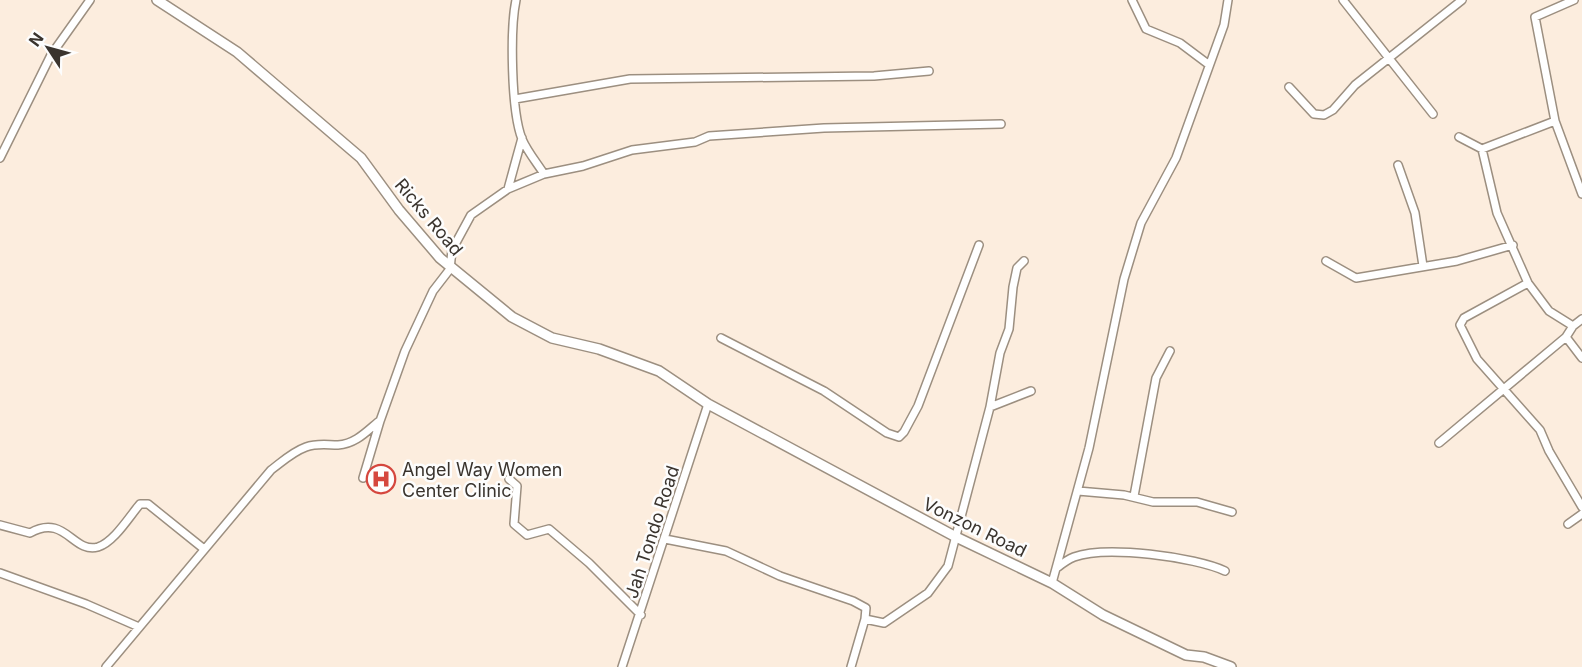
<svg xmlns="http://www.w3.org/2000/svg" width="1582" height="667" font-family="Inter,sans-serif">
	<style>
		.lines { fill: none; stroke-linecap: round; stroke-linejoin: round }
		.minor-casing { stroke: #9c8f80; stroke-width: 10 }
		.tertiary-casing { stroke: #9c8f80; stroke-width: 12 }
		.minor { stroke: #fff; stroke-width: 7 }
		.tertiary { stroke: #fff; stroke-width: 9 }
		.labels { text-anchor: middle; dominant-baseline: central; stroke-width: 5; stroke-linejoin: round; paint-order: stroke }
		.street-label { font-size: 18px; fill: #3a342e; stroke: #fdfdfd }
		.poi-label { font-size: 18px; fill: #3a342e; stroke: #fdfdfd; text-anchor: start }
	</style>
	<rect width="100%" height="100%" fill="#fcedde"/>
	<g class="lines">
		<g class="minor-casing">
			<path id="minor" d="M 516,0 C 510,29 511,111 522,139 C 527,151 537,163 544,174
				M 1132,0 L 1146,29 L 1180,43 L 1208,64
				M 1343,0 L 1433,114
				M 1574,0 L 1535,17 L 1555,121 L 1582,194
				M 1289,87 L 1314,114 L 1324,115 L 1333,110 L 1355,85 L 1462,0
				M 515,99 L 630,79 L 874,76 L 929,71
				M 1459,137 L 1482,149 L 1497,213 L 1528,283 L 1549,311 L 1573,326
				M 1482,149 L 1555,121
				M 0,158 L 51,55 L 90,0
				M 1398,165 L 1415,213 L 1423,266
				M 508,189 L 544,174 L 583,166 L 632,150 L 695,142 L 709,136 L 824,128 L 1001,124
				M 1326,261 L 1356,278 L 1457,261 L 1513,245
				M 1528,283 L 1464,318 L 1460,325 L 1477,359 L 1540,430 L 1549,451 L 1582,507
				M 1582,319 L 1573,326 L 1566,337 L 1582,358
				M 721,338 L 824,391 L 887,433 L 899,437 L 904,432 L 918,406 L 979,245
				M 990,407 L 1000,353 L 1009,329 L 1013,287 L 1017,268 L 1024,261
				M 1439,443 L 1566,337
				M 363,478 L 380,421 L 405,351 L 433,291 L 450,269 L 452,250 L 471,215 L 508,189 L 522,138
				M 509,479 L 517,486 L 514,524 L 527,535 L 549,529 L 589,563 L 641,615
				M 1078,491 L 1124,495 L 1153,502 L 1197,502 L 1232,512
				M 1134,496 L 1156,378 L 1170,351
				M 1568,524 L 1582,514
				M 0,525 L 30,533 C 65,513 73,554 98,547 C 114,542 129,517 140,504 L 148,504 L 204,549
				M 665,539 L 726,551 L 780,576 L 853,601 L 866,608 L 865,619 L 884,623 L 928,593 L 948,566 L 990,407 L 1031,391
				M 1058,567 C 1063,563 1069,559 1074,557 C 1106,545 1195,557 1225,571
				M 0,573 L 86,604 L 139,627
				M 1052,583 L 1089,448 L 1124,279 L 1141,223 L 1176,158 L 1224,25 L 1228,0
				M 106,667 L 271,470 C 282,462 292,452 306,447 C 317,443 327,445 338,445 C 355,444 366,432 378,422
				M 622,667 L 708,404
				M 851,667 L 865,619"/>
		</g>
		<g class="tertiary-casing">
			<path id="tertiary" d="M 157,0 L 237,52 L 361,158 L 399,210 L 440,258 L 512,317 L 552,338 L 599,349 L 659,371 L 708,404 L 956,537 L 1052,583 L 1103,615 L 1186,655 L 1204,657 L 1231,667"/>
		</g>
		<use href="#minor" class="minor"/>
		<use href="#tertiary" class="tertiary"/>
	</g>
	<defs>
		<g id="hospital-ring" transform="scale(1.5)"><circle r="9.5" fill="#fdfdfd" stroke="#d5473e" stroke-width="1.5"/><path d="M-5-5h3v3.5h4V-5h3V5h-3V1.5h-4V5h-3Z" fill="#d5473e"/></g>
	</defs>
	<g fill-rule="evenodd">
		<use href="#hospital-ring" x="381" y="479"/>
	</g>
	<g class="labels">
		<g class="street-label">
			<text transform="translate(429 217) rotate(50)">Ricks Road</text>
			<text transform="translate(975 527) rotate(26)">Vonzon Road</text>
			<text transform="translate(652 532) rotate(-72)">Jah Tondo Road</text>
		</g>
		<g class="poi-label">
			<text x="402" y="469">Angel Way Women<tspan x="402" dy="21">Center Clinic</tspan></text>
		</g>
	</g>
	<g transform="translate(48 48) rotate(306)" stroke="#fdfdfd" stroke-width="4.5" paint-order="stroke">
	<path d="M0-4.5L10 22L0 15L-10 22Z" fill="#3a342e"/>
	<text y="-9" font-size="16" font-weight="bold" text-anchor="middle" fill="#3a342e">N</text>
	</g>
</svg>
